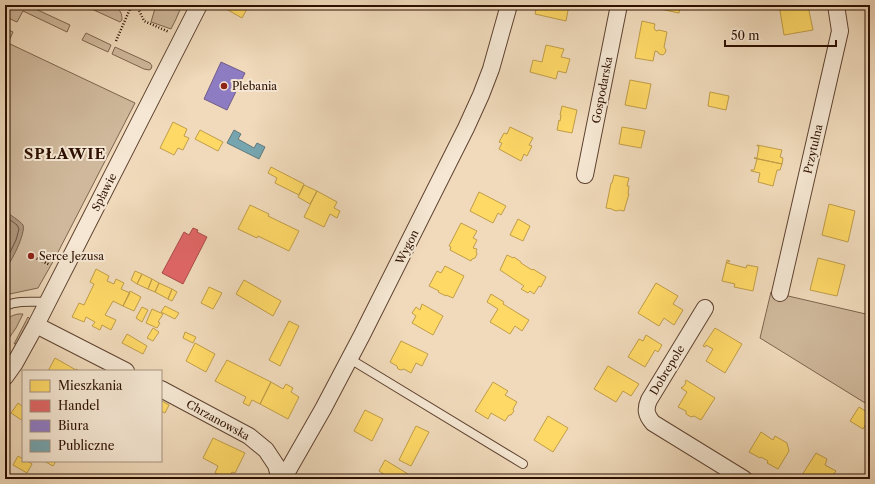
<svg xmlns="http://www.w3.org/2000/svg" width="875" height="484" font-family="'Libre Caslon Text',serif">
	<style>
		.green { fill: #cfb89b; stroke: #7e644e }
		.water { fill: #ae957c; stroke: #7a604b }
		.homes { fill: #ffd966; stroke: #c09d48 }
		.shops { fill: #e06666; stroke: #aa4c48 }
		.offices { fill: #8e7cc3; stroke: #715c89 }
		.public { fill: #76a5af; stroke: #60787b }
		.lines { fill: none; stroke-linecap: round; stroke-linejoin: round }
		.shore { stroke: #6e523e; stroke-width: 1 }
		.service-casing { stroke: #5e4230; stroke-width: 10 }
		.minor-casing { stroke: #5e4230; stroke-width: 18 }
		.path { stroke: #2d1001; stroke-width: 2.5; stroke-dasharray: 1 2; stroke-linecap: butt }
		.service { stroke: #f5e7d3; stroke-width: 8 }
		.minor { stroke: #f5e7d3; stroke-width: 16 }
		.poi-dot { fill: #8f2418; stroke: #f5e7d3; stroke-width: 1.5 }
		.labels { text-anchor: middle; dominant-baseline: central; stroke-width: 4; stroke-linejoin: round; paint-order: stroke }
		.poi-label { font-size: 11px; fill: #2d1001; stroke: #f5e7d3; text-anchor: start }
		.street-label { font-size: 11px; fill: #2d1001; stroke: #f5e7d3 }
		.district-label { font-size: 15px; font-weight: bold; letter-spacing: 1px; fill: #2d1001; stroke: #f5e7d3 }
	</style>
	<rect width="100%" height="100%" fill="#f0dabb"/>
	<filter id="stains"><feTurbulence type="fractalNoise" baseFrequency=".005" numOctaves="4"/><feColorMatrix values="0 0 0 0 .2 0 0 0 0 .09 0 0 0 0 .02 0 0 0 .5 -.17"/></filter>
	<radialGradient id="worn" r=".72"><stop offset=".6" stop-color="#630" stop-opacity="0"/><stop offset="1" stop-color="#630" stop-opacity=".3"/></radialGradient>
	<path class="green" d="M 6,5 L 27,5 L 70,25 L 67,32 L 23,11 L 17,22 C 8,18 3,17 6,5 Z
		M 83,5 L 115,5 C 120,11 122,12 122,20 L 120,22 Z
		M 156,5 L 182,5 L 176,19 L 171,29 L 151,22 Z
		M 5,28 L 13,32 L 8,43 L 135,103 L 55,258 L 38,288 L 5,295 Z
		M 86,33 L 111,45 L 108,52 L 82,40 Z
		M 115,47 L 150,63 L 152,66 L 151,69 L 149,70 L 144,69 L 112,54 Z
		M 771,292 L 870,315 L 870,406 L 760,338 Z
		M 18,314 L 23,314 L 16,328 L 7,341 C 5,338 5,336 5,332 C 5,320 6,317 18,314 Z
		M 28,317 L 31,320 L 18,343 L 14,344 Z"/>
	<path class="water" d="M 5,211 C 9,214 20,221 23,225 C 26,233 11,263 5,269 Z"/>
	<path class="homes" d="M 219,5 L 249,5 L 242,18 Z
		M 537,5 L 569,5 L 566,21 L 535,14 Z
		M 661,5 L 680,5 L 679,13 L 660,9 Z
		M 779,5 L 799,5 L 799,8 L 808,6 L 813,30 L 784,35 Z
		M 642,21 L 655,24 L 654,28 L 656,31 L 659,30 L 667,32 L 664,47 L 666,50 L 665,53 L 663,55 L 659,54 L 658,52 L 655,51 L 653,61 L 635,58 Z
		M 546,45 L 564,49 L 561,57 L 570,59 L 566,73 L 558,71 L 556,79 L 530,72 L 533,60 L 542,62 Z
		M 630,80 L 651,84 L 646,109 L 625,105 Z
		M 710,92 L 729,96 L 726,110 L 708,106 Z
		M 562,106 L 577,110 L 572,133 L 557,130 L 559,120 L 560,121 L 561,115 L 560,115 Z
		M 173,122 L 187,129 L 184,136 L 189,138 L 183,150 L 178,148 L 174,155 L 160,148 Z
		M 510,127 L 533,138 L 529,145 L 532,146 L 527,156 L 524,154 L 521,161 L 499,149 L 502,143 L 499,142 L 504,133 L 507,134 Z
		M 622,127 L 645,131 L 641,148 L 619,144 Z
		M 200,130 L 223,142 L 218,151 L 195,139 Z
		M 757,145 L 782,150 L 780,157 L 783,158 L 782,164 L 754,158 L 757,158 L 759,146 L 757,146 Z
		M 754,158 L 782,164 L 780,170 L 777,170 L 773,186 L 758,182 L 760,173 L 751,171 L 751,170 L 754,170 L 757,159 Z
		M 271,167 L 304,184 L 299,195 L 275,183 L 277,178 L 268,173 Z
		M 614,175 L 629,178 L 627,186 L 629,186 L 628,194 L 629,194 L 624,211 L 619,210 L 617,211 L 613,210 L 612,209 L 606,208 L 611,183 L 612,183 Z
		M 304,185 L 317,191 L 310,204 L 298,197 Z
		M 317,191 L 337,202 L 334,208 L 340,211 L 337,218 L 330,214 L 324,227 L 304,217 Z
		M 479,192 L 506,206 L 501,215 L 498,213 L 493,223 L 470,211 Z
		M 829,204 L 855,211 L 848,242 L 822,235 Z
		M 250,205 L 269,214 L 268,216 L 299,231 L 289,251 L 258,236 L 257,238 L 238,229 Z
		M 518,219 L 530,226 L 523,241 L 510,235 Z
		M 461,223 L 477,231 L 473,238 L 477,240 L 473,248 L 477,249 L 476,251 L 477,254 L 475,258 L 472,259 L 471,261 L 450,250 L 451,247 L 449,246 Z
		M 507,255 L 513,258 L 514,257 L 521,262 L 521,263 L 532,270 L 533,269 L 546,277 L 541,287 L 539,286 L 534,294 L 530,291 L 528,293 L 521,289 L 524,286 L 500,270 Z
		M 818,258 L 845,265 L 837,296 L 810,290 Z
		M 727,260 L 730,261 L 729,262 L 728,262 L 727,263 L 746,268 L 747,265 L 758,267 L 753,291 L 734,287 L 735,284 L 722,281 Z
		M 445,266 L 464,276 L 453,298 L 446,295 L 446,296 L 438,292 L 439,291 L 429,286 L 437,271 L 441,273 Z
		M 96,269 L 109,276 L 107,281 L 114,284 L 116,279 L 124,283 L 121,289 L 130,293 L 123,306 L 113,301 L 105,315 L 116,320 L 111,330 L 102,325 L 100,330 L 92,326 L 95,322 L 86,317 L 84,322 L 72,317 L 79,303 L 84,305 L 94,284 L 90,282 Z
		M 135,271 L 142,274 L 137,284 L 131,280 Z
		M 142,274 L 152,279 L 148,289 L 137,284 Z
		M 152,279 L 159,283 L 155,292 L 148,289 Z
		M 244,280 L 281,301 L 273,316 L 236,294 Z
		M 159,283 L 172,289 L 168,299 L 155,292 Z
		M 656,283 L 678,296 L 673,304 L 683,310 L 674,325 L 664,318 L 659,326 L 638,313 Z
		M 209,287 L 222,293 L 213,309 L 201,303 Z
		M 172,289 L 177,292 L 172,301 L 168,299 Z
		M 130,291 L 141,297 L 134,311 L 123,306 Z
		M 491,294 L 504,302 L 503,304 L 529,320 L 522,331 L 515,326 L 510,334 L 490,322 L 498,309 L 487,302 Z
		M 422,304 L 443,316 L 433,335 L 412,323 L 416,316 L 412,313 L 416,307 L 420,310 Z
		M 165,306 L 179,313 L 175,319 L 161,312 Z
		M 142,307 L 148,310 L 142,322 L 136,318 Z
		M 152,309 L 163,314 L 158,322 L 160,323 L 157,328 L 146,323 Z
		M 289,321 L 299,326 L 280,366 L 269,360 Z
		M 153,328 L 159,332 L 153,341 L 147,338 Z
		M 715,328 L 742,344 L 725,373 L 706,361 L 713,349 L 706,345 L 705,347 L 703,346 Z
		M 185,332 L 196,337 L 193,343 L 183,338 Z
		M 127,334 L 147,346 L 143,354 L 122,343 Z
		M 646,335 L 662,345 L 658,352 L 655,350 L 645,367 L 628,357 L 639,339 L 643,341 Z
		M 401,341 L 428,354 L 422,366 L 416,363 L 411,373 L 404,369 L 401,370 L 398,369 L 397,366 L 390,362 Z
		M 195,343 L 215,354 L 206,372 L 186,361 Z
		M 55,358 L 76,370 L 76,369 L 80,371 L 48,371 Z
		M 227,360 L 271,382 L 260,404 L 252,400 L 249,406 L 243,403 L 246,397 L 215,381 Z
		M 608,366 L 639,384 L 631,396 L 623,391 L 616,402 L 594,389 Z
		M 686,380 L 715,398 L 701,420 L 694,416 L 691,417 L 686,414 L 686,411 L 678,407 L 687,392 L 681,388 L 682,387 L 683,387 L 686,383 L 685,382 Z
		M 271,382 L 283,389 L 286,384 L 293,388 L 291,392 L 299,397 L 288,419 L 260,404 Z
		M 493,382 L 508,391 L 505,395 L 517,402 L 513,409 L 514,411 L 511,415 L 509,415 L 505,421 L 491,413 L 488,419 L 475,411 Z
		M 162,401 L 169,405 L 165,413 L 161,411 L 161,403 Z
		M 18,403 L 23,407 L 23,421 L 11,413 Z
		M 859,407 L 870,414 L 870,417 L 863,429 L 850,421 Z
		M 365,410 L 383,419 L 372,441 L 354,431 Z
		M 548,416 L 568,428 L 553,452 L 534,440 Z
		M 416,426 L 429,432 L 411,466 L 399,460 Z
		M 761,432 L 773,440 L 775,436 L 787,443 L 789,451 L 778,469 L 767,463 L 768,461 L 761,457 L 760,458 L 749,452 Z
		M 213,438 L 245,453 L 235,473 L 232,472 L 228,479 L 215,473 L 218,466 L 203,458 Z
		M 816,453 L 827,459 L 825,465 L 836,471 L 831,478 L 832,479 L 809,479 L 802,475 Z
		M 18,456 L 23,459 L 23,461 L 27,461 L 32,464 L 27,473 L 13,465 Z
		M 385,460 L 408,474 L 415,479 L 391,479 L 379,471 Z
		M 44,461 L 56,461 L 53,466 Z
		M 430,474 L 438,479 L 426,479 Z"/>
	<path class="shops" d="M 193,228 L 198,230 L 197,232 L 207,237 L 183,284 L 162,273 L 184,232 L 189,235 Z
		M 5,443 L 10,446 L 5,453 Z"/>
	<path class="offices" d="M 221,62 L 245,73 L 227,110 L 204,99 Z"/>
	<path class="public" d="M 234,130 L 241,134 L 238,139 L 254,148 L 257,143 L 265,147 L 259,159 L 227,143 Z"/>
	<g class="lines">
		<path class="shore" d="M 5,216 L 17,225 L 19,229 L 16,240 L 5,263"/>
		<g class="service-casing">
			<path id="service" d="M 5,306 C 18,300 33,302 47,302
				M 5,356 L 15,363
				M 350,359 L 523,464"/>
		</g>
		<g class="minor-casing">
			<path id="minor" d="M 585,175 L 619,5
				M 780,293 L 840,31 L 836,5
				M 705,308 L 649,400 C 645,409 646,415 653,423 L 744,479
				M 36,325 L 126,371
				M 5,377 L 15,363 L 36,325 L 199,5
				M 161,389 L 249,436 L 266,450 L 276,465 L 280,479
				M 283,479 L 323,409 L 362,335 L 466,128 L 481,95 L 491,69 L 509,5"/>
		</g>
		<path class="path" d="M 119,5 C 128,9 135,10 143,5
			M 138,8 L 144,21 L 169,32
			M 116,41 L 130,9
			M 34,257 L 50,265"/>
		<use href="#service" class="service"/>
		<use href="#minor" class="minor"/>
	</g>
	<g class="poi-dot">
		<circle cx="224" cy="86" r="4"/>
		<circle cx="31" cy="256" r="4"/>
	</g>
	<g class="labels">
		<g class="poi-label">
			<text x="232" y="86">Plebania</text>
			<text x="39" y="256">Serce Jezusa</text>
		</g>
		<g class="street-label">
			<text transform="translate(602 90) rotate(-79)">Gospodarska</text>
			<text transform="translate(813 149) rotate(-77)">Przytulna</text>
			<text transform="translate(104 192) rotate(-63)">Spławie</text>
			<text transform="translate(407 247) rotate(-63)">Wygon</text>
			<text transform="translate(667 370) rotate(-59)">Dobrepole</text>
			<text transform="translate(218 420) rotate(29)">Chrzanowska</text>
		</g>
		<g class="district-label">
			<text x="65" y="153">SPŁAWIE</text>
		</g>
	</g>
	<rect width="875" height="484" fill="none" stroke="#f0dabb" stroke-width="20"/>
	<rect x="6" y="6" width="863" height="472" fill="none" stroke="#2d1001" stroke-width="2"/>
	<rect x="10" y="10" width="855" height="464" fill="none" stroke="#2d1001"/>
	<rect x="22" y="370" width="140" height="92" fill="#f5e7d3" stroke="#a5917f"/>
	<rect x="30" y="380" width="20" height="12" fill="#ffd966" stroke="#a5917f"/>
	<text x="58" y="390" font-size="12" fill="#2d1001">Mieszkania</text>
	<rect x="30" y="400" width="20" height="12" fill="#e06666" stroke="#a5917f"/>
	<text x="58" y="410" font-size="12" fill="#2d1001">Handel</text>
	<rect x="30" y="420" width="20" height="12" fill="#8e7cc3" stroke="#a5917f"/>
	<text x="58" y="430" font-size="12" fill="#2d1001">Biura</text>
	<rect x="30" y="440" width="20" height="12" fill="#76a5af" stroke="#a5917f"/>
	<text x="58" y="450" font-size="12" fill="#2d1001">Publiczne</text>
	<path d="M725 40v6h111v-6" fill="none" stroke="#2d1001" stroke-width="2"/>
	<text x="731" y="40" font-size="12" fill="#2d1001" stroke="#f5e7d3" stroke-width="3" paint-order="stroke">50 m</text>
	<rect width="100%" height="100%" filter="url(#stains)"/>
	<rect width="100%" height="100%" fill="url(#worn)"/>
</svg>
